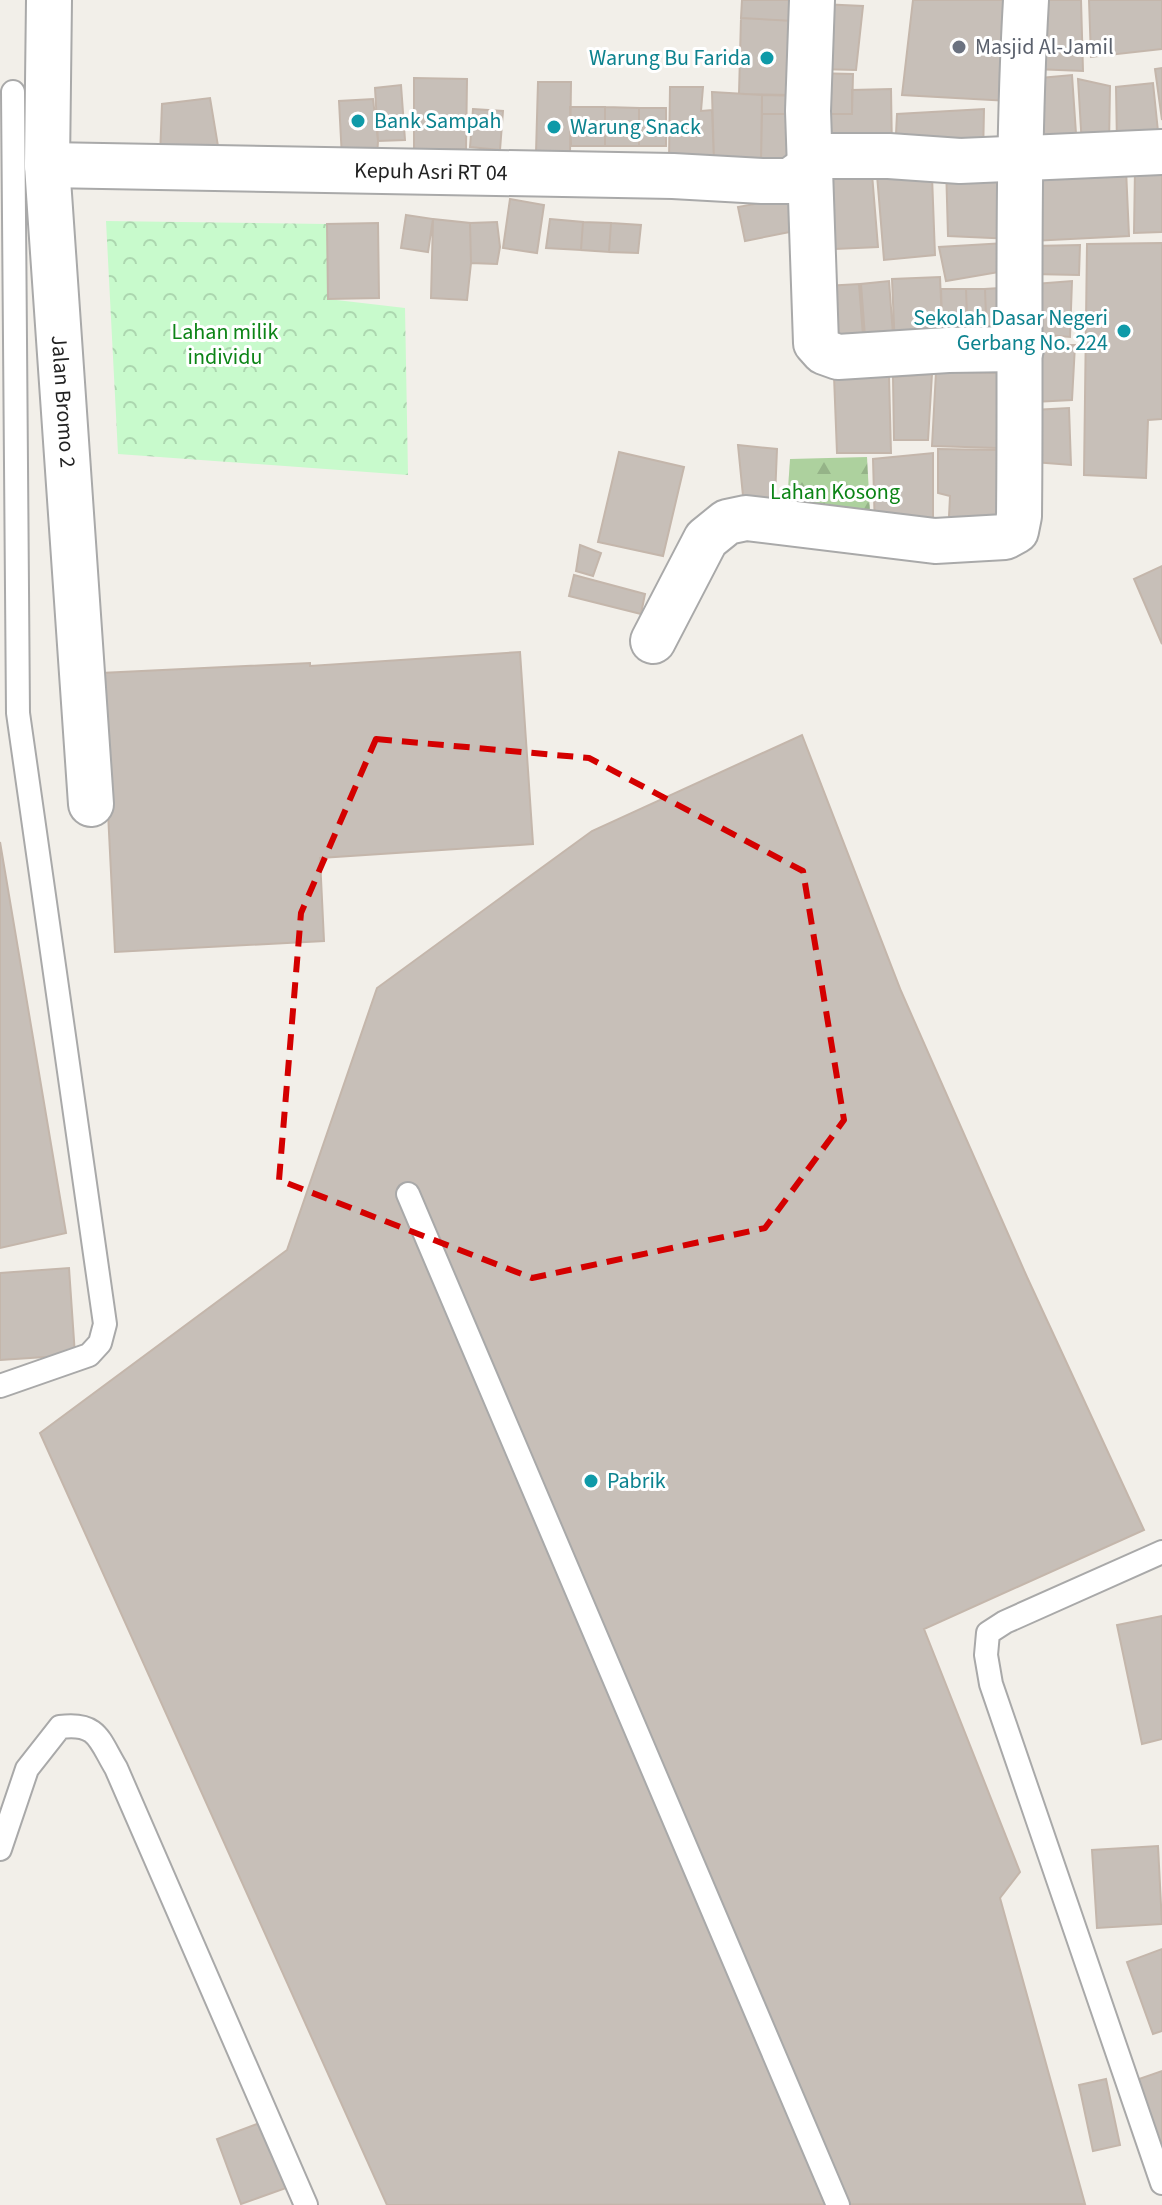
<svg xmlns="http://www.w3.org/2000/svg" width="1162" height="2205" font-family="'Source Sans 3',sans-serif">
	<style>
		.forest { fill: url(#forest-firs) }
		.park { fill: url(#park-crowns) }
		.building { fill: #c7bfb8; stroke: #c4b6ab; stroke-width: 2 }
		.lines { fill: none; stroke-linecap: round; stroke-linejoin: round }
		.service-casing { stroke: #a9a9a9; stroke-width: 26 }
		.minor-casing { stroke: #a9a9a9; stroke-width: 48 }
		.service { stroke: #fff; stroke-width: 22 }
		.minor { stroke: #fff; stroke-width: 44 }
		.marked { fill: none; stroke: #d40000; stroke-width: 6; stroke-dasharray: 16 10; stroke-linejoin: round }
		.worship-dot { fill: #6b7280; stroke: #fff; stroke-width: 3 }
		.culture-dot { fill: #0f9aa8; stroke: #fff; stroke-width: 3 }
		.labels { text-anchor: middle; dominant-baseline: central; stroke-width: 6; stroke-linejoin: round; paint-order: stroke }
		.worship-label { font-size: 22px; fill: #5b616d; stroke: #fff; text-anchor: start }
		.culture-label { font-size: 22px; fill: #0d838f; stroke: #fff; text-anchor: start }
		.street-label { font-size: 22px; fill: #222; stroke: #fff }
		.park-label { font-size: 22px; fill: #0c8416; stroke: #fff }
	</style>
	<defs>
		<pattern id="forest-firs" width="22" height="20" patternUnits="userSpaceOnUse" patternTransform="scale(2)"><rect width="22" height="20" fill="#add19e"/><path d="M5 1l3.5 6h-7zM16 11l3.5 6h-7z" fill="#95b388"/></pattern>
		<pattern id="park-crowns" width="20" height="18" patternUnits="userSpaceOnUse" patternTransform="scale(2)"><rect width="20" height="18" fill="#c8facc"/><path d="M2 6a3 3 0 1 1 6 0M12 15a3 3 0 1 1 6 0" fill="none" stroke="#acd6af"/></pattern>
	</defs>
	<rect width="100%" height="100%" fill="#f2efe9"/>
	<path class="forest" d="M 867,457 L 871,530 L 786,518 L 790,459 Z"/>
	<path class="park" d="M 106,221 L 327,224 L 328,299 L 405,308 L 408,475 L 118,454 Z"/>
	<path class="building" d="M 742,0 L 795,0 L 794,21 L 741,18 Z
		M 913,0 L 1014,0 L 1009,101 L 902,95 Z
		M 1033,0 L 1081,0 L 1083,71 L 1034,69 Z
		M 1089,0 L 1162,0 L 1162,49 L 1091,57 Z
		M 820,4 L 863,6 L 856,70 L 817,69 Z
		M 741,18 L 794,21 L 793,95 L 739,94 Z
		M 1162,68 L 1162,120 L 1155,69 Z
		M 811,73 L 853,74 L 852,114 L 824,114 Z
		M 1072,75 L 1077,148 L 1031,149 L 1029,79 Z
		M 414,78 L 467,79 L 466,149 L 414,149 Z
		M 1078,79 L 1110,86 L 1109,145 L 1082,146 Z
		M 538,82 L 571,82 L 570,154 L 536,153 Z
		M 1153,83 L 1159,141 L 1117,145 L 1116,87 Z
		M 401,85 L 405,140 L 378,141 L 375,88 Z
		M 670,87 L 703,87 L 701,111 L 712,110 L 714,162 L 669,162 Z
		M 891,89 L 892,152 L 825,154 L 824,114 L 852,114 L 852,90 Z
		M 712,92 L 762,95 L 761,161 L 714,162 Z
		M 762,95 L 803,96 L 800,114 L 762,114 Z
		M 210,98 L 219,152 L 160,157 L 162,104 Z
		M 373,99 L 378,141 L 377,157 L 342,158 L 339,101 Z
		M 570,107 L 605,107 L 605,146 L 571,146 Z
		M 605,107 L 639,108 L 639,146 L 605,146 Z
		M 639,108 L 666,108 L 666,146 L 639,146 Z
		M 473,109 L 503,111 L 500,150 L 470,147 Z
		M 984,109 L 983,158 L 895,154 L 897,114 Z
		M 762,114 L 800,114 L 796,161 L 761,161 Z
		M 946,165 L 1012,167 L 1013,239 L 948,236 Z
		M 1162,166 L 1162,232 L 1134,233 L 1135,169 Z
		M 1126,169 L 1129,236 L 1032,241 L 1030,172 Z
		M 822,173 L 872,174 L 878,247 L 835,249 Z
		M 877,175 L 932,176 L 935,255 L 884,260 Z
		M 794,197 L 800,230 L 745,241 L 738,207 Z
		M 510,199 L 544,205 L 537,253 L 503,248 Z
		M 406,215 L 433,219 L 428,252 L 401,248 Z
		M 433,219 L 470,223 L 471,263 L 467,300 L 431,298 Z
		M 550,219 L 583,222 L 581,250 L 546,248 Z
		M 497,222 L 500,247 L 497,264 L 471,263 L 470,223 Z
		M 583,222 L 611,223 L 609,252 L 581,250 Z
		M 378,223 L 379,298 L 328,299 L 327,224 Z
		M 611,223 L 641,225 L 638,253 L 609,252 Z
		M 1005,243 L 1005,271 L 946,281 L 939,247 Z
		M 1162,243 L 1162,419 L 1148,420 L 1146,478 L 1084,475 L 1087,244 Z
		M 1080,245 L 1079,275 L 1032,274 L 1032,246 Z
		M 940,277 L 943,347 L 895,349 L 892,279 Z
		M 889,281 L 894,348 L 866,350 L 861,284 Z
		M 1072,281 L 1070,337 L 1036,334 L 1035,284 Z
		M 859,284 L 864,349 L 830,351 L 825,286 Z
		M 1016,287 L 1019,342 L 987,345 L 985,289 Z
		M 941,289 L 966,289 L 968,345 L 943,347 Z
		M 966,289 L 985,289 L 987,345 L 968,345 Z
		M 1032,345 L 1075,345 L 1072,400 L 1034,402 Z
		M 936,372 L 999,373 L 998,448 L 932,446 Z
		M 932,374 L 928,440 L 894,440 L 893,377 Z
		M 834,376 L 889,376 L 891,453 L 837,453 Z
		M 1069,408 L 1071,465 L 1034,462 L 1033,410 Z
		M 738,445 L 777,449 L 774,521 L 745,516 Z
		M 938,449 L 998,450 L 998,536 L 948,537 L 950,496 L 938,493 Z
		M 619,452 L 684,467 L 663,556 L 598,542 Z
		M 933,453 L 933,533 L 875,530 L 873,459 Z
		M 580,545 L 601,553 L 593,576 L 576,571 Z
		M 1162,566 L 1162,644 L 1134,579 Z
		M 574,575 L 645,594 L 641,614 L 569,596 Z
		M 520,652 L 533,844 L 320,858 L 324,941 L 115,952 L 101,673 L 310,663 L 310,666 Z
		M 802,735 L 901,991 L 1027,1277 L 1144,1530 L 924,1629 L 1020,1872 L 1000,1898 L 1085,2204 L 387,2205 L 40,1433 L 287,1250 L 377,988 L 592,831 Z
		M 0,842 L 66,1233 L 0,1248 Z
		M 69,1268 L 75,1355 L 0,1360 L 0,1273 Z
		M 1162,1616 L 1162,1739 L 1142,1744 L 1117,1625 Z
		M 1158,1846 L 1162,1924 L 1097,1928 L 1092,1850 Z
		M 1162,1949 L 1162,2031 L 1153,2034 L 1127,1962 Z
		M 1162,2071 L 1162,2162 L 1133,2081 Z
		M 1106,2079 L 1120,2145 L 1093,2151 L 1079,2085 Z
		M 265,2121 L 289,2187 L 241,2204 L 217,2139 Z"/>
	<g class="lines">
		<g class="service-casing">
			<path id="service" d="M 408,1194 L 838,2205
				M 0,1386 L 89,1355 L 100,1343 L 105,1324 L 18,713 L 13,92
				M 1162,1552 L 1005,1622 L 988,1633 L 986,1655 L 991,1684 L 1162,2183
				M 0,1849 L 27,1769 L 60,1727 C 98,1722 99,1740 116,1768 L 306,2205"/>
		</g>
		<g class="minor-casing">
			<g id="minor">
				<path id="s1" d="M 49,0 L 47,165 L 91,804"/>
				<path d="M 812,0 L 808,111 L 816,343 L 824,352 L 838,357 L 948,350 L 1021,349"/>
				<path id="s2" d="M 47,165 L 673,176 L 762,181 L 790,181 L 825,156 L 889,156 L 960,161 L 1162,152"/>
				<path d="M 653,641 L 706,539 L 727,522 L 746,518 L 935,541 L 1005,537 L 1016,531 L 1019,516 C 1021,345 1016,171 1026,0"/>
			</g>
		</g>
		<use href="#service" class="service"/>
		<use href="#minor" class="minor"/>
	</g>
	<path class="marked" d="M 376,739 L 589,758 L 803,871 L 844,1120 L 765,1228 L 532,1278 L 279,1180 L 301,913 Z"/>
	<circle class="worship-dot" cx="959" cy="47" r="8"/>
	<g class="culture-dot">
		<circle cx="767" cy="58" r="8"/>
		<circle cx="358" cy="121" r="8"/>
		<circle cx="554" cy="127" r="8"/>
		<circle cx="1124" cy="331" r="8"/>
		<circle cx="591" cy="1481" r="8"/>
	</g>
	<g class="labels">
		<g class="worship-label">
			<text x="975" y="47">Masjid Al-Jamil</text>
		</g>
		<g class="culture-label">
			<text x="751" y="58" text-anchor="end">Warung Bu Farida</text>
			<text x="374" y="121">Bank Sampah</text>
			<text x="570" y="127">Warung Snack</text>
			<text x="1108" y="318" text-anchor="end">Sekolah Dasar Negeri<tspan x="1108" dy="25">Gerbang No. 224</tspan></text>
			<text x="607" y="1481">Pabrik</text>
		</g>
		<g class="street-label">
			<text stroke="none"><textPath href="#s2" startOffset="384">Kepuh Asri RT 04</textPath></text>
			<text stroke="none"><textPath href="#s1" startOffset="402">Jalan Bromo 2</textPath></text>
		</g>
		<g class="park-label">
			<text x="225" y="332">Lahan milik<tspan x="225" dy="25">individu</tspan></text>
			<text x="835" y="492">Lahan Kosong</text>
		</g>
	</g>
</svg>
